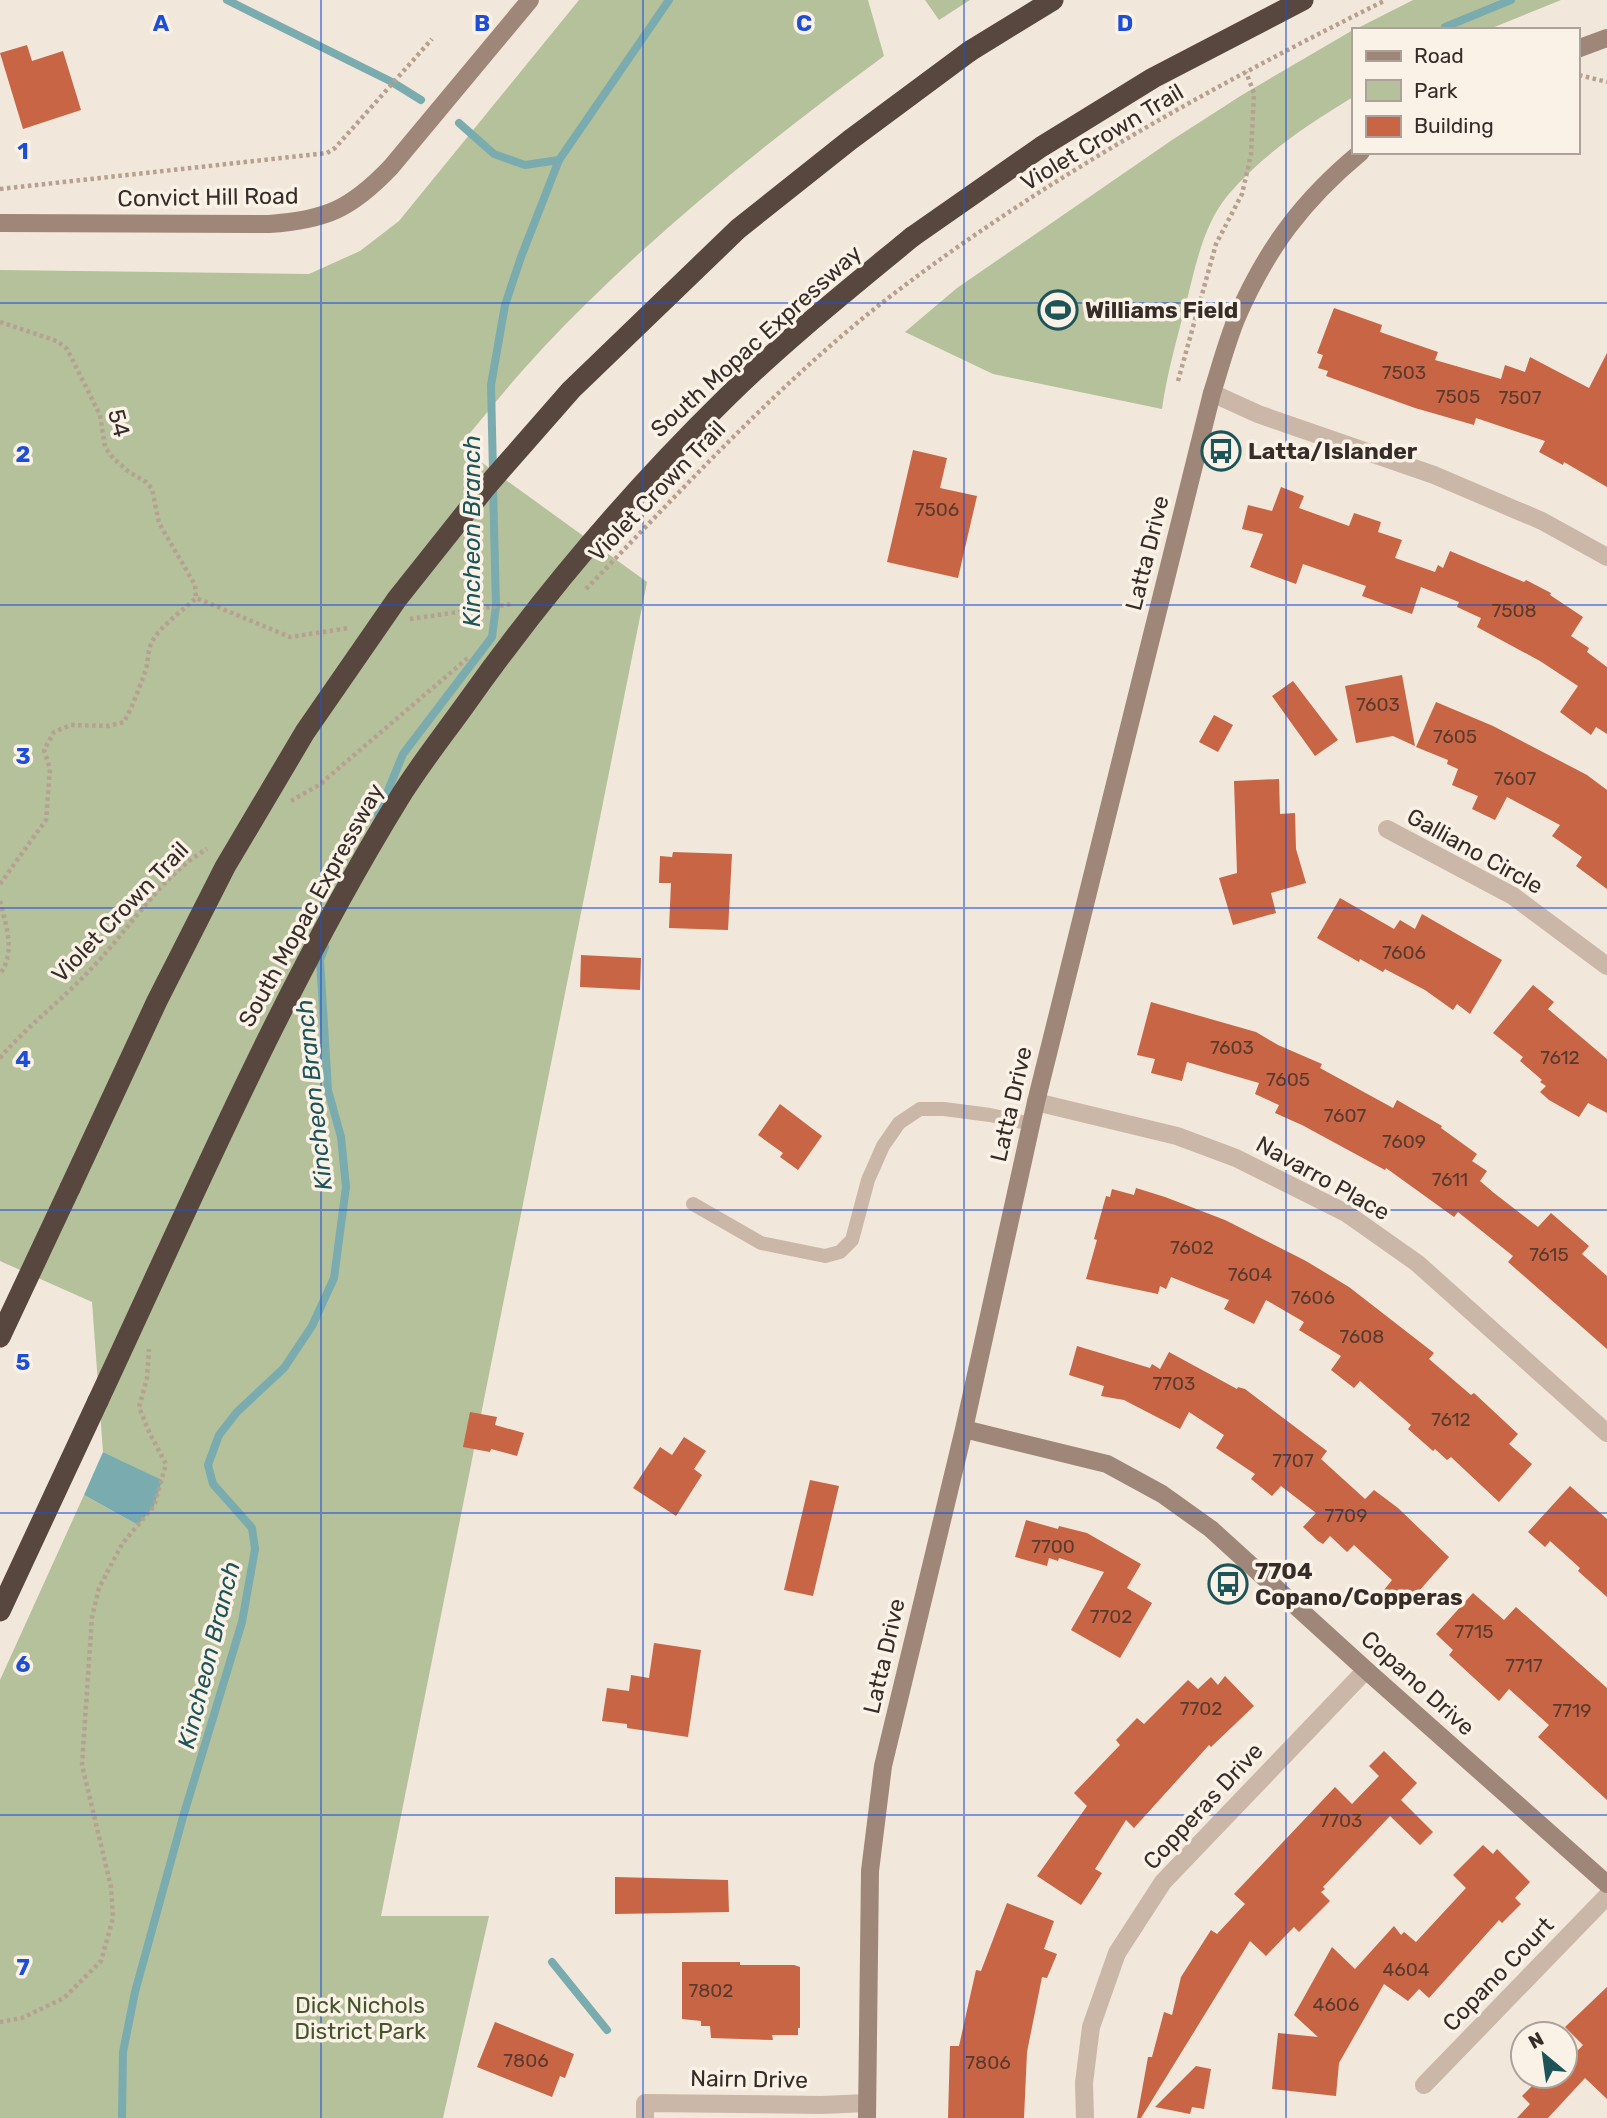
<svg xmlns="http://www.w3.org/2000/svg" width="1607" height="2118" font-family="Rubik,sans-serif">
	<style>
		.green { fill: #b4c19b }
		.water { fill: #7aacaf }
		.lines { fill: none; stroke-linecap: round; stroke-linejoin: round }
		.stream { stroke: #7aacaf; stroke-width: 8 }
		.building { fill: #c76544 }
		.path { stroke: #b6a191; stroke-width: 4.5; stroke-dasharray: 3.5 3.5; stroke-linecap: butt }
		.lane { stroke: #cab7a7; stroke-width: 14 }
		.street { stroke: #cab7a7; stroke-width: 18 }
		.secondary { stroke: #9e8678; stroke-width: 18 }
		.highway { stroke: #57473e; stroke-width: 21 }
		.highway-bridge { stroke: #57473e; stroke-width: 21 }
		.grid { fill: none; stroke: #1d4ed8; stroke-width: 2; stroke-opacity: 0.55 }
		.labels { text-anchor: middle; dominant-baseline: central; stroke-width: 7; stroke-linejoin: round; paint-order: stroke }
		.number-label { font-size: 19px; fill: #5a3a2f }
		.street-label { font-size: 23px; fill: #362c28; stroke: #faf1e7 }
		.poi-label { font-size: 23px; font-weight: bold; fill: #362c28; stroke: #faf1e7; text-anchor: start }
		.park-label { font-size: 23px; fill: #45552b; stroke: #faf1e7 }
		.water-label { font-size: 24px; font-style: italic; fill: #1d5458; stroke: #faf1e7 }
		.grid-label { font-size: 23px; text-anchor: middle; font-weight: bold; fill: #1d4ed8; stroke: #faf1e7; stroke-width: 7; stroke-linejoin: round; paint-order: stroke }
	</style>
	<rect width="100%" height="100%" fill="#f2e7db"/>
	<path class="green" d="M 579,0 L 868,0 L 884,56 C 764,144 644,240 542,349 C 513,380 486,414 459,446 L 647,582 L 381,1916 L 489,1916 L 443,2118 L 0,2118 L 0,1680 L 84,1495 L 138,1525 L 161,1480 L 103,1452 L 92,1302 L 0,1261 L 0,270 L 309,274 L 360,251 L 399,221 Z
		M 925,0 L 970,0 L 939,20 Z
		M 1413,0 L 1561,0 L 1487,30 L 1354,30 Z
		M 1353,30 L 1353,97 C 1307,125 1263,154 1228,195 C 1203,225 1195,268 1186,304 C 1177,339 1167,373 1162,409 L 993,374 L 905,332 L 957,288 L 1172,140 L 1242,95 Z"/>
	<path class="water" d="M 103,1452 L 162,1480 L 154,1506 L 138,1525 L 84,1495 Z"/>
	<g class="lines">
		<path class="stream" d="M 227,0 L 392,82 L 421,100
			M 1445,27 L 1511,0
			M 459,123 L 494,154 L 525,165 L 559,160
			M 493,473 L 491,385 L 505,305 L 521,257 L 559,160 L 669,0
			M 378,815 L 403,754 L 492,637 L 496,606 L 493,486
			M 552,1962 L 607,2030
			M 122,2118 L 123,2052 L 135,1992 L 183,1817 L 242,1622 L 255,1549 L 252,1528 L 213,1484 L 208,1465 L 219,1435 L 237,1412 L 284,1368 L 312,1326 L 334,1278 L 346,1187 L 341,1137 L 328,1090 L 320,960 L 325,947"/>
	</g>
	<path class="building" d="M 27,45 L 32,61 L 63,51 L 81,110 L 23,129 L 0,53 Z
		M 1334,308 L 1382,325 L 1380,332 L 1438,352 L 1435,360 L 1501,379 L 1505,365 L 1525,372 L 1530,357 L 1589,388 L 1607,353 L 1607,487 L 1564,462 L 1563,465 L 1539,452 L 1545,441 L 1476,418 L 1474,425 L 1415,408 L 1326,376 L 1328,371 L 1318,368 L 1323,355 L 1317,353 Z
		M 913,450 L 947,458 L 940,488 L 977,496 L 958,578 L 887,562 Z
		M 1281,487 L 1304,496 L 1299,508 L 1349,526 L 1354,513 L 1381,522 L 1378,532 L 1402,540 L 1395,558 L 1435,572 L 1438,565 L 1443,568 L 1450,551 L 1524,582 L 1526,580 L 1551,593 L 1550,595 L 1583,617 L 1571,636 L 1589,648 L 1587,652 L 1607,667 L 1607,734 L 1596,727 L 1591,735 L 1560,712 L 1578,686 L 1540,661 L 1477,627 L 1481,618 L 1457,607 L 1459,602 L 1421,587 L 1412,614 L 1362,596 L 1366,586 L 1303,564 L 1296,584 L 1250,567 L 1263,534 L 1242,529 L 1248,505 L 1272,511 Z
		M 1402,675 L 1415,746 L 1393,736 L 1356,743 L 1345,686 Z
		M 1293,681 L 1338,740 L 1315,756 L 1272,696 Z
		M 1436,702 L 1493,726 L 1587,775 L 1607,790 L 1607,889 L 1576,866 L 1582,857 L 1552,836 L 1560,825 L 1507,797 L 1495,820 L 1472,809 L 1478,796 L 1452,785 L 1458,769 L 1447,764 L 1448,760 L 1416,747 Z
		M 1214,715 L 1233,725 L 1218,752 L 1199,742 Z
		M 1279,779 L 1280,814 L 1295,813 L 1296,849 L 1306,883 L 1271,893 L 1276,913 L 1233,925 L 1219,878 L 1237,873 L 1234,781 Z
		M 673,852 L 732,854 L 728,930 L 669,928 L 671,883 L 659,883 L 660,856 L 672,857 Z
		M 1340,898 L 1394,929 L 1400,920 L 1415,929 L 1422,914 L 1502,960 L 1470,1014 L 1457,1004 L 1453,1010 L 1425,990 L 1385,969 L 1383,972 L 1360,959 L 1359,962 L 1317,938 Z
		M 581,955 L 641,958 L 640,990 L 580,987 Z
		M 1533,985 L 1554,1002 L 1548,1009 L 1607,1059 L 1607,1113 L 1588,1103 L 1579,1117 L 1549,1100 L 1540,1092 L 1546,1086 L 1540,1082 L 1542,1080 L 1520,1061 L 1523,1057 L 1493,1033 Z
		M 1151,1002 L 1256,1032 L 1278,1045 L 1322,1064 L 1320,1068 L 1393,1108 L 1397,1100 L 1442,1126 L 1441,1128 L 1477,1154 L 1472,1161 L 1487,1171 L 1480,1181 L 1494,1193 L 1538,1227 L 1551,1213 L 1589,1246 L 1582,1254 L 1607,1276 L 1607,1349 L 1508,1262 L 1513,1256 L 1458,1212 L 1454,1217 L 1386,1168 L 1385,1170 L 1302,1125 L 1275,1113 L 1279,1105 L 1255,1094 L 1259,1083 L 1187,1062 L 1182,1081 L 1151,1073 L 1155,1059 L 1137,1055 Z
		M 780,1104 L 822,1136 L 798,1170 L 780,1157 L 783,1153 L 758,1135 Z
		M 1136,1188 L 1165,1197 L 1225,1220 L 1306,1261 L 1349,1287 L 1434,1353 L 1429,1359 L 1471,1395 L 1474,1393 L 1518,1434 L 1509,1444 L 1532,1464 L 1499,1502 L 1451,1457 L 1447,1460 L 1435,1449 L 1433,1451 L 1408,1429 L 1411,1425 L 1360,1381 L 1354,1388 L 1331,1370 L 1341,1356 L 1299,1330 L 1304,1322 L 1266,1300 L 1254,1324 L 1224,1309 L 1229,1300 L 1171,1277 L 1166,1289 L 1160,1286 L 1158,1294 L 1086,1279 L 1097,1240 L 1094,1239 L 1106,1196 L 1110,1197 L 1112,1189 L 1134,1195 Z
		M 1077,1346 L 1150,1368 L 1152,1364 L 1160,1369 L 1169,1352 L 1237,1389 L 1238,1387 L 1245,1389 L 1327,1451 L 1321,1459 L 1365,1499 L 1374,1490 L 1398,1508 L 1449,1557 L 1404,1608 L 1384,1590 L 1392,1580 L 1354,1545 L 1347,1552 L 1330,1536 L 1323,1544 L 1318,1541 L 1303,1527 L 1316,1513 L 1281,1486 L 1272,1496 L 1251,1479 L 1255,1474 L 1216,1448 L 1224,1435 L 1189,1412 L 1180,1429 L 1124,1400 L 1101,1396 L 1104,1386 L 1069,1375 Z
		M 470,1412 L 497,1417 L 495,1425 L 524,1433 L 517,1456 L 491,1449 L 490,1452 L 463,1447 Z
		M 684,1437 L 706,1451 L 694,1469 L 702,1475 L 676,1516 L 633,1488 L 660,1447 L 672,1455 Z
		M 810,1480 L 839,1486 L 813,1596 L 784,1590 Z
		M 1570,1486 L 1607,1519 L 1607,1597 L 1578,1571 L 1580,1568 L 1550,1541 L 1545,1547 L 1528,1532 Z
		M 1026,1520 L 1058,1529 L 1059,1526 L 1087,1533 L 1141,1564 L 1127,1588 L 1152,1603 L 1120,1658 L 1071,1630 L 1104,1572 L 1059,1558 L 1058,1561 L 1049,1558 L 1047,1566 L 1015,1557 Z
		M 1473,1593 L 1504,1620 L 1516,1607 L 1607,1688 L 1607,1800 L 1538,1737 L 1549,1725 L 1509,1689 L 1499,1701 L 1449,1655 L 1453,1650 L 1436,1634 Z
		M 654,1643 L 701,1650 L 688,1737 L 627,1728 L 627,1724 L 602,1721 L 607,1688 L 629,1691 L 631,1675 L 649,1678 Z
		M 1225,1676 L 1254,1706 L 1211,1747 L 1209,1745 L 1134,1828 L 1126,1820 L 1095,1869 L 1102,1873 L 1081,1905 L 1037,1876 L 1087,1806 L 1074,1793 L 1120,1745 L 1116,1740 L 1137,1718 L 1144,1724 L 1188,1680 L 1198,1689 L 1211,1677 L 1218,1685 Z
		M 1384,1751 L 1417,1783 L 1401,1800 L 1433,1832 L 1420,1845 L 1390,1816 L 1323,1887 L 1325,1889 L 1321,1892 L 1330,1901 L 1299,1932 L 1294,1927 L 1266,1956 L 1250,1941 L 1141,2118 L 1137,2118 L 1148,2057 L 1152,2057 L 1164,2012 L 1172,2015 L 1181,1977 L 1211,1930 L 1217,1934 L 1245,1904 L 1234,1894 L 1335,1787 L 1352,1804 L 1379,1776 L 1369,1766 Z
		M 1483,1845 L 1493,1854 L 1497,1849 L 1530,1882 L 1515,1898 L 1521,1904 L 1502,1923 L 1499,1920 L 1429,1998 L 1419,1989 L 1408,2001 L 1384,1984 L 1339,2063 L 1336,2096 L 1272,2089 L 1278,2033 L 1318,2037 L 1294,2015 L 1332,1947 L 1355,1969 L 1394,1926 L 1401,1935 L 1404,1932 L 1416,1942 L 1466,1888 L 1453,1875 Z
		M 615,1877 L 728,1880 L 729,1912 L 615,1914 Z
		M 1007,1903 L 1054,1921 L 1044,1949 L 1057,1954 L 1047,1978 L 1042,1977 L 1027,2052 L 1024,2118 L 948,2118 L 950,2046 L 959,2046 L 976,1970 L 981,1971 Z
		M 682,1962 L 740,1962 L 740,1965 L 794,1965 L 800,1967 L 800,2028 L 798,2028 L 798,2035 L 772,2035 L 773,2040 L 711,2038 L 710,2026 L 701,2026 L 701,2021 L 682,2019 Z
		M 1607,1987 L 1607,2099 L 1585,2078 L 1548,2118 L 1517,2118 L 1530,2104 L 1522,2096 L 1542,2076 L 1565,2076 L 1565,2064 L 1583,2045 L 1565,2027 Z
		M 495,2022 L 574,2054 L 565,2078 L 560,2076 L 552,2097 L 477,2067 Z
		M 1196,2066 L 1211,2069 L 1204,2109 L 1192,2107 L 1190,2114 L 1155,2107 Z"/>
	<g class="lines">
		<path class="path" d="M 1579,75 L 1607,82
			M 0,189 L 327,153 L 335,148 L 432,39
			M 0,322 L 57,341 L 67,349 L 100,415 L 105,447 L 113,458 L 129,472 L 146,482 L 152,489 L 159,523 L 195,585 L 196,598
			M 1178,381 L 1216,244 L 1242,194 L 1251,155 L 1254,93 L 1246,72
			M 586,589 C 682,490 775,387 883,302 C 1038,182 1211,87 1386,0
			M 410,619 L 512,604
			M 291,801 L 319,785 L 469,657
			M 0,884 L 46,820 L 50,769 L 44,750 L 54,732 L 71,725 L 108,726 L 124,722 C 133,706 139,688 145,672 C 149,661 147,650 153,640 C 163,624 182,611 196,598 L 290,637 L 349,628
			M 0,901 C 6,925 16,952 0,974
			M 0,1058 C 26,1027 60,1002 88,972 C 126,934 161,875 207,849
			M 0,2022 L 22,2018 L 64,1998 L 101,1961 L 113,1918 L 111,1887 L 82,1765 L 92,1617 L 99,1588 L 122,1544 L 154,1506 L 166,1464 L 150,1434 L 139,1407 L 147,1378 L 149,1349"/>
		<path class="lane" d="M 693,1204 L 761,1243 L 825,1256 L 840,1252 L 852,1240 L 868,1180 L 883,1146 L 899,1123 L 920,1109 L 944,1109 L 990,1115 L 1031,1124"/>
		<path class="street" d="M 1212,393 L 1258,414 L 1434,475 L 1542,521 L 1607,557
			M 1387,829 L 1513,896 L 1607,966
			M 1036,1102 L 1177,1136 L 1236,1158 L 1346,1213 L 1417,1263 L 1607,1433
			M 1424,2085 L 1607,1896
			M 645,2118 L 645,2103 L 822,2105 L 867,2103
			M 1085,2118 L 1084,2083 L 1091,2027 L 1117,1953 L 1163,1882 L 1366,1670"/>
		<path class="secondary" d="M 1577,49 L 1607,38
			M 0,223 L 269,224 C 326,220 351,209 391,167 L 530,0
			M 964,1429 L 1107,1464 L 1162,1494 L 1211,1529 L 1366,1670 L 1607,1884
			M 867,2118 L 870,1871 L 883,1766 L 964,1429 L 1036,1102 L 1212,393 C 1220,368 1227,341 1237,317 C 1267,248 1303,200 1361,152"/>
		<path class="highway" d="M 970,51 L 1053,0
			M 912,237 L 1041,147 L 1153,78 L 1303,0
			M 0,1337 L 70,1188
			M 0,1611 L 98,1401"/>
		<path class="highway-bridge" d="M 70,1188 L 157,1001 L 225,867 L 305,732 L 397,599 L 486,487 L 571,390 L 738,229 L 850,140 L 970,51
			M 98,1401 C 193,1198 281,991 398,800 C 418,767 442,737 465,705 C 543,595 630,492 726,398 C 785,340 849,289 912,237"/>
	</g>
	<path class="grid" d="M 321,0 L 321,2118M 643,0 L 643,2118M 964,0 L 964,2118M 1286,0 L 1286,2118M 0,303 L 1607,303M 0,605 L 1607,605M 0,908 L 1607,908M 0,1210 L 1607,1210M 0,1513 L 1607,1513M 0,1815 L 1607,1815"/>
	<defs>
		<g id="stadium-ring" transform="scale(2.0125)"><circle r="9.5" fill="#faf1e7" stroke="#1d5458" stroke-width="1.5"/><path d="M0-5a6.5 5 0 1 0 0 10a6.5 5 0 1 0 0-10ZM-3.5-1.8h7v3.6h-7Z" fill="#1d5458"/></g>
		<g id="bus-ring" transform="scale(2.0125)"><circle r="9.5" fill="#faf1e7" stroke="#1d5458" stroke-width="1.5"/><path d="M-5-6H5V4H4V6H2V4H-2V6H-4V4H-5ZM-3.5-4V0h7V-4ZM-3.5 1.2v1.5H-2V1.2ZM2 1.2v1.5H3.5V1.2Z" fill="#1d5458"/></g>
	</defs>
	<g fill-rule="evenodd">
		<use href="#stadium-ring" x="1058" y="310"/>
		<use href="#bus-ring" x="1221" y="451"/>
		<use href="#bus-ring" x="1228" y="1584"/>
	</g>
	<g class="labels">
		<g class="number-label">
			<text x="1404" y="372">7503</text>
			<text x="1458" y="396">7505</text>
			<text x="1520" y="397">7507</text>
			<text x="937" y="509">7506</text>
			<text x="1514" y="610">7508</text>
			<text x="1378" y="704">7603</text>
			<text x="1455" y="736">7605</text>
			<text x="1515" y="778">7607</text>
			<text x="1404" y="952">7606</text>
			<text x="1232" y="1047">7603</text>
			<text x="1560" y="1057">7612</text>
			<text x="1288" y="1079">7605</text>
			<text x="1345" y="1115">7607</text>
			<text x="1404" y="1141">7609</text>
			<text x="1450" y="1179">7611</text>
			<text x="1192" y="1247">7602</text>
			<text x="1549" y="1254">7615</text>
			<text x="1250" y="1274">7604</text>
			<text x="1313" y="1297">7606</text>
			<text x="1362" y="1336">7608</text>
			<text x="1174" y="1383">7703</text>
			<text x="1451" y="1419">7612</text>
			<text x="1293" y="1460">7707</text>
			<text x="1346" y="1515">7709</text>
			<text x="1053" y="1546">7700</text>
			<text x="1111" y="1616">7702</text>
			<text x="1474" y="1631">7715</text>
			<text x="1524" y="1665">7717</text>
			<text x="1201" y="1708">7702</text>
			<text x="1572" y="1710">7719</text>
			<text x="1341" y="1820">7703</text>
			<text x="1406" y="1969">4604</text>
			<text x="711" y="1990">7802</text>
			<text x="1336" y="2004">4606</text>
			<text x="526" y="2060">7806</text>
			<text x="988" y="2062">7806</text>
		</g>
		<g class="street-label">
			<text transform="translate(1102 137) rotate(-31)">Violet Crown Trail</text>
			<text transform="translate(208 197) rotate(-1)">Convict Hill Road</text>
			<text transform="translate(756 341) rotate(-42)">South Mopac Expressway</text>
			<text transform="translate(119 423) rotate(75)">54</text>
			<text transform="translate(657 491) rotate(-46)">Violet Crown Trail</text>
			<text transform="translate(1147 553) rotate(-76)">Latta Drive</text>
			<text transform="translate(1475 851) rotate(29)">Galliano Circle</text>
			<text transform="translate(311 905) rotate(-61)">South Mopac Expressway</text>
			<text transform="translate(120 912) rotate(-46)">Violet Crown Trail</text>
			<text transform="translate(1011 1104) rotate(-77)">Latta Drive</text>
			<text transform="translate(1323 1178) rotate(29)">Navarro Place</text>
			<text transform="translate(884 1656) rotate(-77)">Latta Drive</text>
			<text transform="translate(1418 1683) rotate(42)">Copano Drive</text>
			<text transform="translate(1203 1806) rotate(-47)">Copperas Drive</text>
			<text transform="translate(1498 1974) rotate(-46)">Copano Court</text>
			<text transform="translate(749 2079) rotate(1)">Nairn Drive</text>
		</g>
		<g class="poi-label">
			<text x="1085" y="310">Williams Field</text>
			<text x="1248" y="451">Latta/Islander</text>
			<text x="1255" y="1571">7704<tspan x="1255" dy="26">Copano/Copperas</tspan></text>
		</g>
		<g class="park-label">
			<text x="360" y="2005">Dick Nichols<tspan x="360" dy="26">District Park</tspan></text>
		</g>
		<g class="water-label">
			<text transform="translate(472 531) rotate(-90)">Kincheon Branch</text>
			<text transform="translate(314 1095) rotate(-96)">Kincheon Branch</text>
			<text transform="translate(209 1655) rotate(-76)">Kincheon Branch</text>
		</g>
	</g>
	<g class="grid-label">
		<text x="161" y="31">A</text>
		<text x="482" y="31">B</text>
		<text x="804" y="31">C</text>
		<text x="1125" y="31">D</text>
		<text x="23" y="159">1</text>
		<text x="23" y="462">2</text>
		<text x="23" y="764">3</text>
		<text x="23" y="1067">4</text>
		<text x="23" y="1370">5</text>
		<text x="23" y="1672">6</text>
		<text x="23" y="1975">7</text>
	</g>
	<rect x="1352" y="28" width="228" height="126" fill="#faf1e7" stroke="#aca29b" stroke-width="2"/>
	<rect x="1366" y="51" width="35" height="10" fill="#9e8678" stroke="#aca29b" stroke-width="2"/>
	<text x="1414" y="63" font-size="21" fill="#362c28">Road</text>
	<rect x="1366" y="80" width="35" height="21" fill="#b4c19b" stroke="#aca29b" stroke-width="2"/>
	<text x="1414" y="98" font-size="21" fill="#362c28">Park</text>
	<rect x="1366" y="116" width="35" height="21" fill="#c76544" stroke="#aca29b" stroke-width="2"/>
	<text x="1414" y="133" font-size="21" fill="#362c28">Building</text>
	<g transform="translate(1544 2055) rotate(331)"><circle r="33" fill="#faf1e7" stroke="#aca29b" stroke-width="2"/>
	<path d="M0-5L12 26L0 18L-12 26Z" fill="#1d5458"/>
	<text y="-10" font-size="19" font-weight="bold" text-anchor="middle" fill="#362c28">N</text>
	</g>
</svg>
